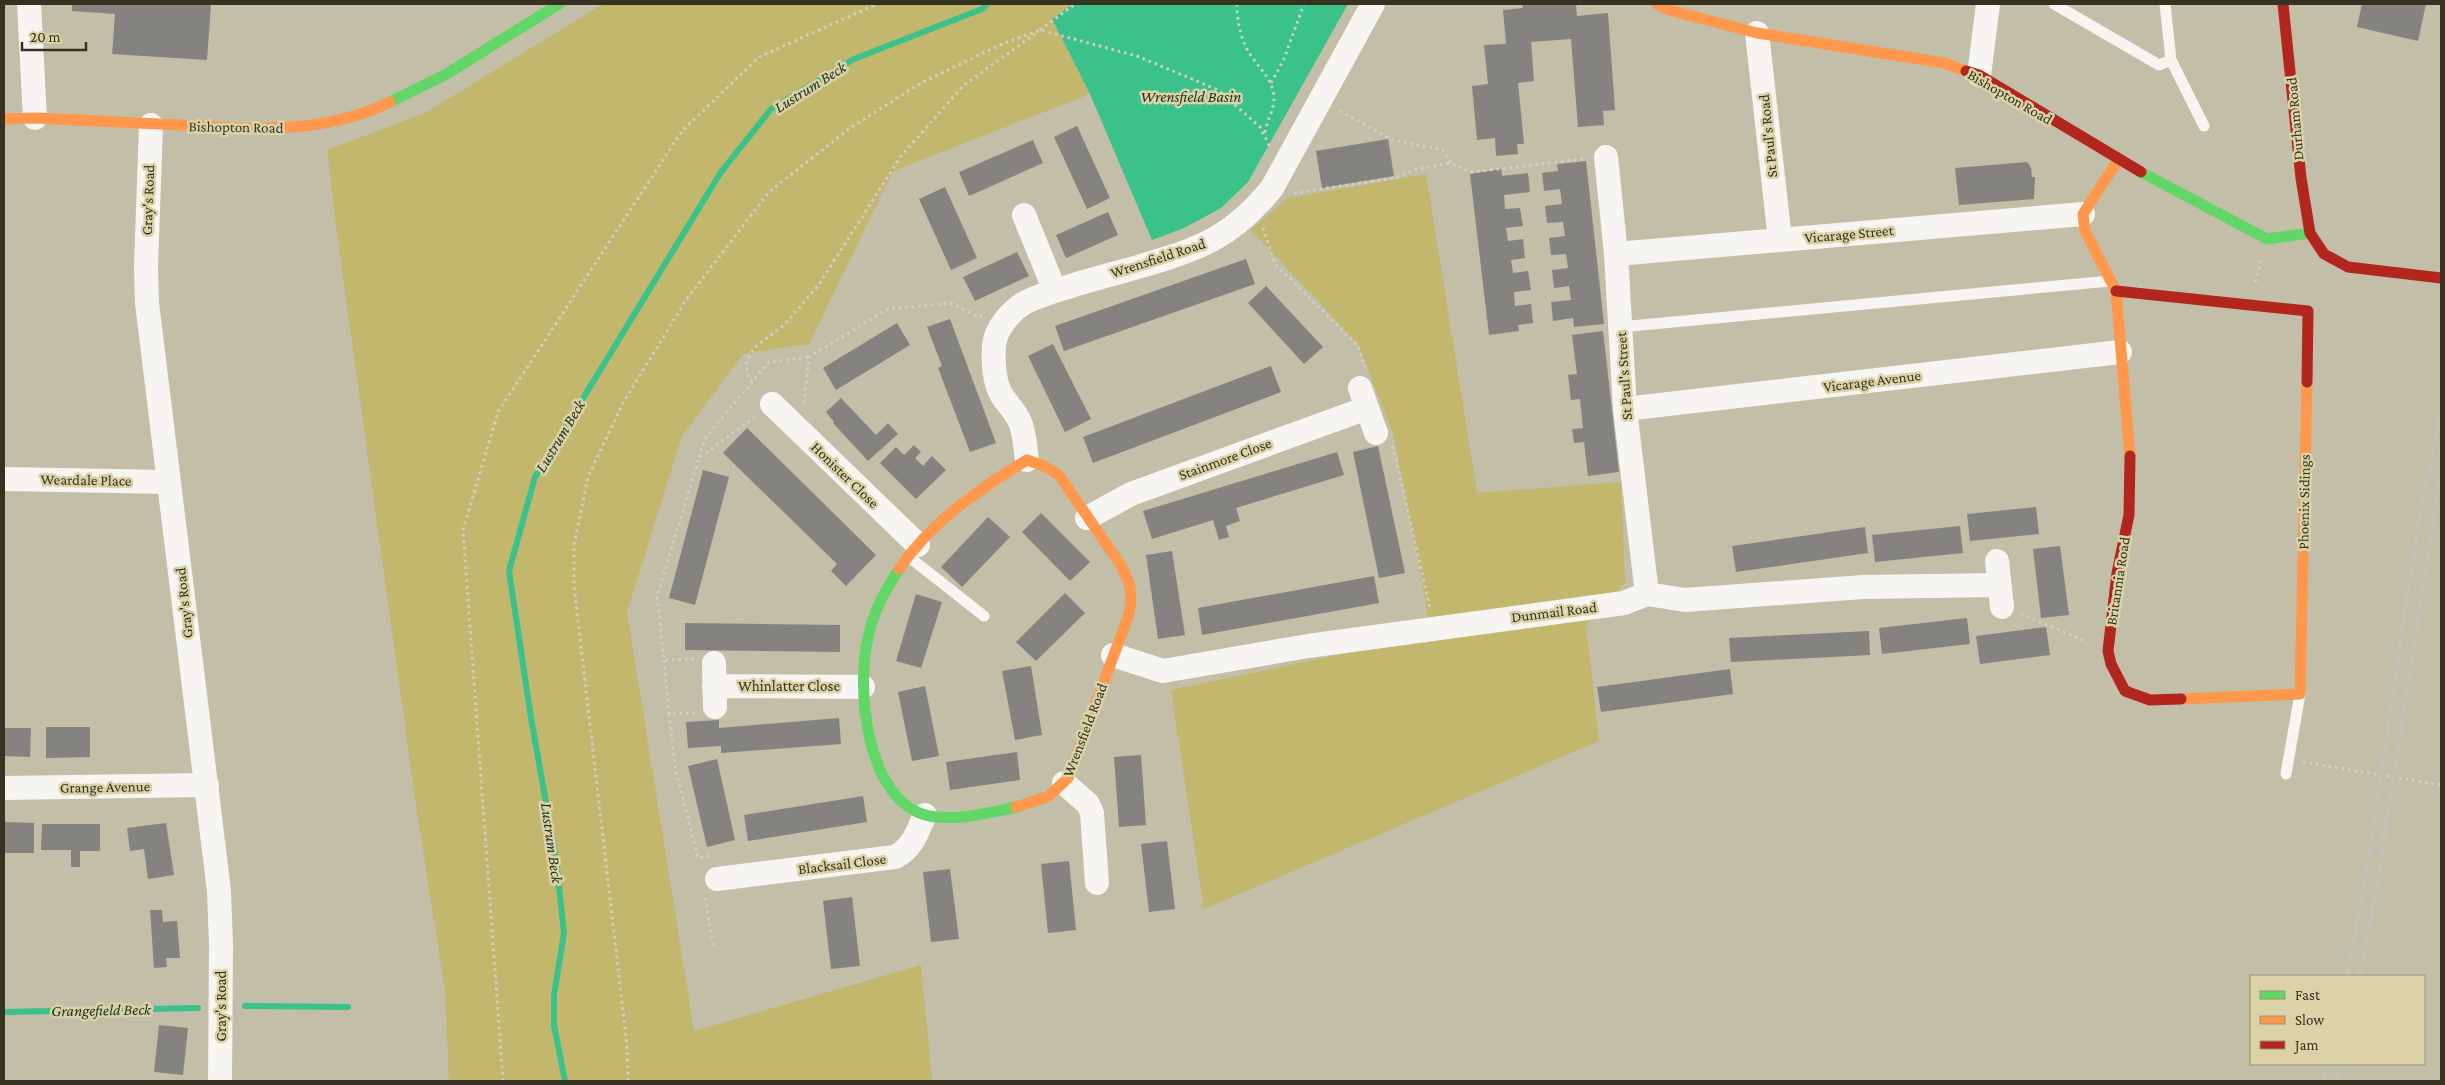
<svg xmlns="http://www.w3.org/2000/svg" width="2445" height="1085" font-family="'Crimson Pro',serif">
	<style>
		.green { fill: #c3b66d }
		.water { fill: #3ac28a }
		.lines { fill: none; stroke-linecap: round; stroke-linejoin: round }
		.stream { stroke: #3ac28a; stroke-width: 6 }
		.building { fill: #84837f }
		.path { stroke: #d0cfc8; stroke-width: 3; stroke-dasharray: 2.5 4; stroke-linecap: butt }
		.lane { stroke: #f6f5f2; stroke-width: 11 }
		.street { stroke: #f6f5f2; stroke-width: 24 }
		.fast { stroke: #63d668; stroke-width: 11 }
		.slow { stroke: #ff974d; stroke-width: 11 }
		.jam { stroke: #b3261e; stroke-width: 11 }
		.rail { stroke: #c2c1ba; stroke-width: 4; stroke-dasharray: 10 5; stroke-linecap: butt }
		.labels { text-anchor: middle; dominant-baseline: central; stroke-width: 5; stroke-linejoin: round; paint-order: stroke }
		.street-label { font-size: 15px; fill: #353221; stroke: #dbd3a7 }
		.water-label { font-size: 16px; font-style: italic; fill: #193124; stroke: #dbd3a7 }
	</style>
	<rect width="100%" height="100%" fill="#c2bea7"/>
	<path class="green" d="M 603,4 L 1073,4 L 1052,20 L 1090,94 L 893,171 L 809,344 L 743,354 L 682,436 L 627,612 L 694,1031 L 921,965 L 932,1081 L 449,1081 L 445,991 L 416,805 L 337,233 L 327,150 L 425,113 Z
		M 1426,174 L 1477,493 L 1621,482 L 1625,583 L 1586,625 L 1599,741 L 1204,909 L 1171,690 L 1432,635 L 1393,433 L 1358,344 L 1251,230 L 1288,198 Z"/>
	<path class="water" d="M 1073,4 L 1348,4 L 1248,182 L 1221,208 L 1184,228 L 1152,240 L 1090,94 L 1052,19 Z"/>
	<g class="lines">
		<path class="stream" d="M 245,1006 L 348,1007
			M 4,1012 L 198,1008
			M 565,1081 L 554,1025 L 554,995 L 564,933 L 556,859 L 531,718 L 509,571 L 535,477 L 721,172 L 771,109 L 854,59 L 982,9 L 987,4"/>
	</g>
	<path class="building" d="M 72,4 L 211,4 L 207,60 L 112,54 L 115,14 L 72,11 Z
		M 1522,4 L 1576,4 L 1577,16 L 1608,13 L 1615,110 L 1603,111 L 1604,125 L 1578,127 L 1571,39 L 1531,42 L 1534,81 L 1518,83 L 1524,144 L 1517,144 L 1518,154 L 1496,156 L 1495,138 L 1477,140 L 1472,86 L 1488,84 L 1484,45 L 1506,44 L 1503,10 L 1523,8 Z
		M 2362,4 L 2426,4 L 2418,41 L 2357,27 Z
		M 1077,126 L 1110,198 L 1087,209 L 1054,137 Z
		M 1388,139 L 1394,176 L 1322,188 L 1316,151 Z
		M 1033,140 L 1043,163 L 969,196 L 959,172 Z
		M 1586,161 L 1604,324 L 1574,327 L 1573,318 L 1553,321 L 1551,302 L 1571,300 L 1569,286 L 1554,288 L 1552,270 L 1568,268 L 1566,254 L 1551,255 L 1549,238 L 1565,236 L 1563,222 L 1547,223 L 1545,206 L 1562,204 L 1560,189 L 1544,191 L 1542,173 L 1558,171 L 1557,164 Z
		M 2027,162 L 2031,168 L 2032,177 L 2035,177 L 2034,199 L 1959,205 L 1955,168 Z
		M 1501,169 L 1502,176 L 1528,173 L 1530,192 L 1504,195 L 1505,209 L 1520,208 L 1523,226 L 1506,228 L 1508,241 L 1523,239 L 1525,258 L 1511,260 L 1513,273 L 1528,271 L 1531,290 L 1514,292 L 1515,306 L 1531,304 L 1533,323 L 1518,325 L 1519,331 L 1489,335 L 1470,174 Z
		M 945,187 L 977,258 L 951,270 L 919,199 Z
		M 1108,212 L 1118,235 L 1066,258 L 1056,235 Z
		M 1017,252 L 1029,276 L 975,301 L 963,277 Z
		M 1246,259 L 1255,284 L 1064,351 L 1055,326 Z
		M 1266,286 L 1323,347 L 1304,364 L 1248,303 Z
		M 950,319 L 996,443 L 970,452 L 938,368 L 942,366 L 927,327 Z
		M 897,323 L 910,345 L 836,390 L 823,368 Z
		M 1603,331 L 1619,472 L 1588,476 L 1584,442 L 1574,443 L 1572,429 L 1583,428 L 1580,399 L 1571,400 L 1568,375 L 1577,374 L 1572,335 Z
		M 1053,344 L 1091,419 L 1065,432 L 1028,356 Z
		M 1271,366 L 1281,392 L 1093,463 L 1083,437 Z
		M 841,398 L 876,435 L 888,423 L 898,434 L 868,461 L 833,423 L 834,422 L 826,412 Z
		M 747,428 L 876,555 L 846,586 L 831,571 L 837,564 L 723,453 Z
		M 914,445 L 921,452 L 915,458 L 923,466 L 932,456 L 946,470 L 916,499 L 880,463 L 896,447 L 904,455 Z
		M 1378,446 L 1405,573 L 1379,578 L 1353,452 Z
		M 1337,452 L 1344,475 L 1236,508 L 1240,521 L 1226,526 L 1229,537 L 1219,540 L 1213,520 L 1152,539 L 1143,511 Z
		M 703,470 L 729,477 L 695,605 L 669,598 Z
		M 2036,507 L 2039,534 L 1970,541 L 1967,514 Z
		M 1041,513 L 1090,562 L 1070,581 L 1022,532 Z
		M 988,517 L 1010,537 L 962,587 L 941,567 Z
		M 1960,526 L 1963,553 L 1875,562 L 1872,535 Z
		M 1865,527 L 1868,553 L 1736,572 L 1732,546 Z
		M 2060,546 L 2069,615 L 2041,618 L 2033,549 Z
		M 1172,551 L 1185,635 L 1158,639 L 1146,555 Z
		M 1374,576 L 1379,603 L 1202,635 L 1198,608 Z
		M 1065,593 L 1085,613 L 1036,661 L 1016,642 Z
		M 916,594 L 942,602 L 921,668 L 896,661 Z
		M 1967,618 L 1970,644 L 1882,654 L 1879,628 Z
		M 685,623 L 840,625 L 840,652 L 685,650 Z
		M 2046,627 L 2050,655 L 1980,664 L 1976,636 Z
		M 1869,631 L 1870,655 L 1731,662 L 1729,638 Z
		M 1031,666 L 1042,735 L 1015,740 L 1002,671 Z
		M 1730,669 L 1733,694 L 1601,712 L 1597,687 Z
		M 925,686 L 939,756 L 912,761 L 898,692 Z
		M 839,718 L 841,744 L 721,753 L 721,746 L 688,748 L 686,722 L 719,720 L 719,728 Z
		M 46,727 L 90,727 L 90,757 L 46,758 Z
		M 4,728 L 31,728 L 30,757 L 4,756 Z
		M 1017,752 L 1020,780 L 950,790 L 946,762 Z
		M 1141,755 L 1146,825 L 1119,827 L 1114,757 Z
		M 717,759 L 735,840 L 707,847 L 688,766 Z
		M 863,796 L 867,822 L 748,841 L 744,815 Z
		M 4,822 L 34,823 L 34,853 L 4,853 Z
		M 166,823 L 174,875 L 148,879 L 144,849 L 130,851 L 127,828 Z
		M 42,824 L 100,824 L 100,851 L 80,851 L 80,867 L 71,867 L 71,850 L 41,850 Z
		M 1167,841 L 1175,909 L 1149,912 L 1141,844 Z
		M 1069,861 L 1076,930 L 1048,933 L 1041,864 Z
		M 950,869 L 959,939 L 931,942 L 923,872 Z
		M 852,897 L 860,966 L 831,969 L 823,901 Z
		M 150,910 L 162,910 L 163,922 L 177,921 L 180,958 L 166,958 L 167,967 L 154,968 Z
		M 159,1025 L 188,1028 L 183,1075 L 154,1072 Z"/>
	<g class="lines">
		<path class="path" d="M 1237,4 C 1237,22 1241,41 1251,56 C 1261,70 1272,79 1274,96 C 1275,109 1266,121 1265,134
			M 1040,30 L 1075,4
			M 1271,83 L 1284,59 L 1304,4
			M 1340,111 L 1393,140 L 1443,150 L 1451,163
			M 1294,193 L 1395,178 L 1416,169 L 1451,163 L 1472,172 L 1584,159
			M 1263,228 L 1275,264 L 1358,346 L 1365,367
			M 2255,282 L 2261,261
			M 752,382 L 748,377 L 746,364 L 754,348 L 785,324 L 818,286 L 901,156 L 964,85 L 1035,34
			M 804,403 L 809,357 L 888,309 L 951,303 L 976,316 L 982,316
			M 1393,446 L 1430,608
			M 699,457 L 705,438 L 769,362 L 809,357
			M 2021,614 L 2085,641
			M 694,659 L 664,660 L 657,596 L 699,458 L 755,417
			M 664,660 L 669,714
			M 695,713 L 669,714 L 675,767 L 698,858 L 711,856
			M 2303,762 L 2441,785
			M 705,898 L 713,946
			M 503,1081 L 463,530 L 498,412 L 682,131 L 759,57 L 877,4
			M 628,1081 L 627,1046 L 574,586 L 574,545 L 588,477 L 623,403 L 686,300 L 769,192 L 850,128 L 921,83 L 1002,44 L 1040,30 L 1137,56 L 1218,90 L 1260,127 L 1270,147"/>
		<path class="lane" d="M 2054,4 L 2159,65 L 2171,60 L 2165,4
			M 2171,60 L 2204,126
			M 1620,327 L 2110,281
			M 909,557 L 984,616
			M 2286,774 L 2300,694"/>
		<path class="street" d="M 29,4 L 35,118
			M 1757,33 L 1780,240
			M 1979,75 L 1988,4
			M 151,125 L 146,266 L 147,303 L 219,891 L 221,944 L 220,1081
			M 1606,157 L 1616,254 L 1625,409 L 1647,594
			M 1024,215 L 1055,291
			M 1616,254 L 2083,214
			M 1360,388 L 1376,433
			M 772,404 L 918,545
			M 1625,409 L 2120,352
			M 1027,460 C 1025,447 1025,434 1020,422 C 1016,412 1007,404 1001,394 C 994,382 993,360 994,345 C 996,328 1010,312 1024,303 C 1039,295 1058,290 1074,285 C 1116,272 1174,260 1212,240 C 1236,227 1255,209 1272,188 L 1373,4
			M 4,479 L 168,482
			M 1087,518 L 1131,494 L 1367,408
			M 1997,561 L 2002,607
			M 1113,655 L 1163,671 L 1308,646 L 1624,603 L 1647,594 L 1685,600 L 1863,587 L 1999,585
			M 714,663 L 715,707
			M 714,686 L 863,687
			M 1064,783 L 1088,804 L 1092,813 L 1097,883
			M 4,788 L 207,785
			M 717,879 L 895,857 C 913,848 917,832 925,815"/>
		<path class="fast" d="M 390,102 L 445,75 L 559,4
			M 2141,172 L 2267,239 L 2310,233
			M 899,569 C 885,591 873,612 868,638 C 856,688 866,794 922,814 C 950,823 988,813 1016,807"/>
		<path class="slow" d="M 1657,4 L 1669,10 L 1757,33 L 1944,63 L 1966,71
			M 4,119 L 35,118 C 83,120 132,123 180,125 C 253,129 323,135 390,102
			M 2118,160 L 2083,214 L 2085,231 L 2116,291 L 2130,456
			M 899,569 C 931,522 979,489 1027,460
			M 2181,699 L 2300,694 L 2307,382
			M 1016,807 L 1049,796 L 1068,778 L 1128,617 L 1131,602 L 1130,586 L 1122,567 L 1059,475 L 1044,466 L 1027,460"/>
		<path class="jam" d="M 2283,4 L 2301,178 L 2310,233 L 2324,254 L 2348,267 L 2441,278
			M 1966,71 L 1979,75 L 2141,172
			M 2116,291 L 2308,311 L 2307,382
			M 2130,456 L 2129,515 L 2117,573 L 2108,651 L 2111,664 L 2125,691 L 2150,700 L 2181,699"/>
		<path class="rail" d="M 2347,976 C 2386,790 2398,600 2441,415
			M 2359,976 L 2373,909 L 2441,471
			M 2324,1081 L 2328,1064
			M 2337,1081 L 2341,1064"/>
	</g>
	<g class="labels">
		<g class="street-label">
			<text transform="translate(2010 97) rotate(30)">Bishopton Road</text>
			<text transform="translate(2295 119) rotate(-95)">Durham Road</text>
			<text transform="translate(236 127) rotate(1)">Bishopton Road</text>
			<text transform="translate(1768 136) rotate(-96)">St Paul's Road</text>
			<text transform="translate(148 200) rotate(-88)">Gray's Road</text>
			<text transform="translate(1849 234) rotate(-5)">Vicarage Street</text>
			<text transform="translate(1158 258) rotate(-18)">Wrensfield Road</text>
			<text transform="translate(1624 376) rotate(-94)">St Paul's Street</text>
			<text transform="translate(1872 381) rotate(-7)">Vicarage Avenue</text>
			<text transform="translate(1225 459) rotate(-20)">Stainmore Close</text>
			<text transform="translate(845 475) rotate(44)">Honister Close</text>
			<text transform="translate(86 480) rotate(1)">Weardale Place</text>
			<text transform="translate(2304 502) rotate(-89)">Phoenix Sidings</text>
			<text transform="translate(2118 581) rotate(-81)">Britannia Road</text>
			<text transform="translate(184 603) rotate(-96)">Gray's Road</text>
			<text transform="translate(1554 612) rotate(-7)">Dunmail Road</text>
			<text x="789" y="686">Whinlatter Close</text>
			<text transform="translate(1085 730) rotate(-69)">Wrensfield Road</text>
			<text transform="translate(105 787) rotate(-1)">Grange Avenue</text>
			<text transform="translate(842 864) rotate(-7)">Blacksail Close</text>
			<text transform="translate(221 1006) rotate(-90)">Gray's Road</text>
		</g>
		<g class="water-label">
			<text transform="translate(810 87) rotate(-32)">Lustrum Beck</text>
			<text x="1191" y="96">Wrensfield Basin</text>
			<text transform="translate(560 436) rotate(-59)">Lustrum Beck</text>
			<text transform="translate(552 843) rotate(82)">Lustrum Beck</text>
			<text transform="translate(101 1010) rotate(-1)">Grangefield Beck</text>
		</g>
	</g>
	<rect width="2445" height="1085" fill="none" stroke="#353221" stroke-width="10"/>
	<rect x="2250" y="975" width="175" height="90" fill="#dbd3a7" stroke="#999371"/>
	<rect x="2260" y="991" width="25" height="8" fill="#63d668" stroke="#999371"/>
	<text x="2295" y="1000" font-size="15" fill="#353221">Fast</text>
	<rect x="2260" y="1016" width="25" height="8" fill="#ff974d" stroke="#999371"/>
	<text x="2295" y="1025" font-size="15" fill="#353221">Slow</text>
	<rect x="2260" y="1041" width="25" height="8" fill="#b3261e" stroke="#999371"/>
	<text x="2295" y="1050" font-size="15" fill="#353221">Jam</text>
	<path d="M22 42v8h64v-8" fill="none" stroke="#353221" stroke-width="2.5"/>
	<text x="30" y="42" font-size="15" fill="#353221" stroke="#dbd3a7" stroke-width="4" paint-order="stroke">20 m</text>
</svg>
